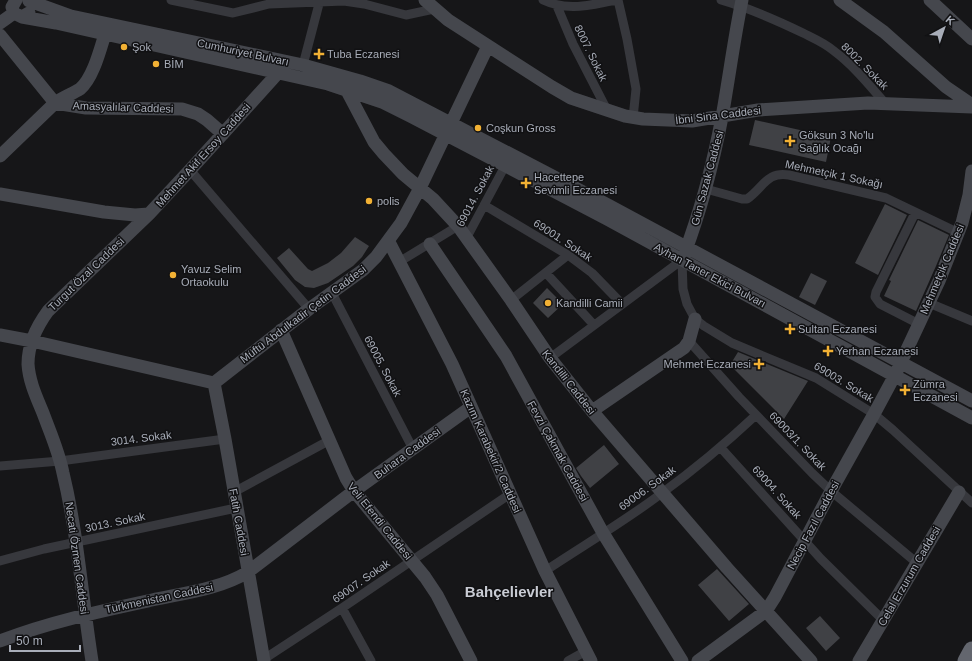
<svg xmlns="http://www.w3.org/2000/svg" width="972" height="661" font-family="Helvetica,sans-serif">
	<style>
		.building { fill: #404145 }
		.lines { fill: none; stroke-linecap: round; stroke-linejoin: round }
		.street { stroke: #37383d; stroke-width: 9 }
		.secondary { stroke: #45474d; stroke-width: 13 }
		.highway { stroke: #63666e; stroke-width: 17 }
		.poi-dot { fill: #f2b134; stroke: #111113; stroke-width: 1.5 }
		.labels { text-anchor: middle; dominant-baseline: central; stroke-width: 3; stroke-linejoin: round; paint-order: stroke }
		.poi-label { font-size: 11px; fill: #a8adb8; stroke: #111113; text-anchor: start }
		.street-label { font-size: 11px; fill: #a8adb8; stroke: #111113 }
		.district-label { font-size: 15px; font-weight: bold; fill: #c9ccd4; stroke: #111113 }
	</style>
	<rect width="100%" height="100%" fill="#161618"/>
	<path class="building" d="M 755,120 L 831,137 L 826,162 L 749,145 Z
		M 885,204 L 907,215 L 878,275 L 855,263 Z
		M 918,220 L 949,235 L 936,266 L 916,311 L 884,296 L 891,281 L 889,280 Z
		M 355,237 L 369,246 L 362,257 L 353,266 L 328,283 L 314,288 L 305,287 L 295,280 L 277,258 L 289,248 L 308,269 L 312,271 L 328,263 L 341,253 Z
		M 811,273 L 827,281 L 815,305 L 799,297 Z
		M 547,288 L 563,304 L 548,318 L 533,303 Z
		M 738,352 L 808,381 L 784,419 L 730,365 Z
		M 604,445 L 619,464 L 590,488 L 581,476 L 576,468 Z
		M 717,569 L 749,604 L 729,621 L 698,585 Z
		M 820,616 L 840,638 L 826,651 L 806,628 Z"/>
	<g class="lines">
		<path class="street" d="M 171,0 L 233,13 L 269,4 L 344,1 L 364,4 L 406,15 L 434,9
			M 543,0 C 569,12 589,5 616,0
			M 618,0 L 627,39 L 636,89 L 633,118
			M 721,0 C 749,8 776,20 803,33 C 813,38 825,43 834,51 C 854,66 869,85 885,103
			M 557,6 L 573,44 L 607,110
			M 303,65 L 320,0
			M 190,170 L 309,309
			M 706,189 L 742,199 L 747,199 C 763,188 767,171 789,175 L 886,198 L 959,233
			M 484,205 L 568,255 L 592,273 L 622,304
			M 915,213 L 876,292 L 875,297 L 880,304 L 919,324
			M 467,237 L 505,166
			M 682,260 L 683,289 L 687,304 L 695,319 L 704,326 L 732,343 L 816,378 L 874,414 L 893,430 L 972,503
			M 399,262 L 458,226
			M 546,273 L 594,325
			M 332,293 L 413,449
			M 511,300 L 568,255
			M 929,303 L 972,321
			M 689,341 L 739,397 L 812,473 L 831,491 L 917,563
			M 550,358 L 682,260
			M 721,448 L 821,559 L 883,620
			M 0,466 L 60,461 L 225,439
			M 234,492 L 330,440
			M 0,561 L 44,549 L 236,508
			M 545,571 C 584,545 625,521 662,493 C 695,469 726,443 756,415
			M 342,608 L 371,661
			M 264,659 L 342,608 L 510,494
			M 568,661 L 586,651"/>
		<path class="secondary" d="M 16,0 L 12,7 L 14,13 L 22,17 L 29,13
			M 425,0 L 448,20 L 552,87 L 571,98 L 625,116 L 643,119 L 692,121 L 758,110 L 868,103 L 972,107
			M 840,0 L 884,32 L 946,87 L 972,105
			M 930,0 L 972,39
			M 29,1 L 71,16 L 303,65 L 360,81 L 389,91 L 608,205 L 972,401
			M 22,17 L 56,23 L 328,84 L 382,102 L 410,116 L 607,219 L 972,418
			M 0,23 L 14,13
			M 0,35 L 55,103 L 86,108 L 182,109 L 198,114 L 207,120 L 223,134
			M 346,89 L 374,142 L 384,154 L 403,174 L 433,199 L 458,226 L 511,300 L 550,358 L 592,411 L 727,568 L 811,661
			M 0,156 L 55,103 C 63,97 72,94 80,89 C 93,78 100,50 105,34
			M 0,194 L 104,212 L 135,215 L 149,214 L 190,170 L 278,73
			M 389,242 L 452,364 L 545,571 L 591,661
			M 430,244 L 506,356 L 603,533 L 682,661
			M 684,255 C 701,210 713,164 722,117 C 729,78 734,39 742,0
			M 281,330 L 346,478 L 354,491 L 425,577 L 437,595 L 471,661
			M 0,335 L 32,341 L 214,383 L 309,309 L 363,270 L 376,257 L 401,223 L 420,188 L 488,46
			M 214,383 L 225,439 L 264,661
			M 592,411 L 684,348 L 689,341 L 695,319
			M 0,641 C 49,622 101,611 152,600 C 185,593 220,589 248,572 L 354,491 L 471,407
			M 92,661 C 82,598 78,535 63,473 C 59,452 50,432 43,413 C 36,396 29,381 28,364 C 28,344 37,326 48,311 L 149,214
			M 698,661 L 766,611 L 775,597 L 831,491 L 874,414 L 895,375 L 939,281 L 962,223 L 969,195 L 972,171
			M 859,661 L 959,492"/>
		<path class="highway" d="M 966,661 L 972,650"/>
	</g>
	<g class="poi-dot">
		<circle cx="124" cy="47" r="4"/>
		<path d="M317 48h4v4h4v4h-4v4h-4v-4h-4v-4h4z"/>
		<circle cx="156" cy="64" r="4"/>
		<circle cx="478" cy="128" r="4"/>
		<path d="M788 135h4v4h4v4h-4v4h-4v-4h-4v-4h4z"/>
		<path d="M524 177h4v4h4v4h-4v4h-4v-4h-4v-4h4z"/>
		<circle cx="369" cy="201" r="4"/>
		<circle cx="173" cy="275" r="4"/>
		<circle cx="548" cy="303" r="4"/>
		<path d="M788 323h4v4h4v4h-4v4h-4v-4h-4v-4h4z"/>
		<path d="M826 345h4v4h4v4h-4v4h-4v-4h-4v-4h4z"/>
		<path d="M757 358h4v4h4v4h-4v4h-4v-4h-4v-4h4z"/>
		<path d="M903 384h4v4h4v4h-4v4h-4v-4h-4v-4h4z"/>
	</g>
	<g class="labels">
		<g class="poi-label">
			<text x="132" y="47">Şok</text>
			<text x="327" y="54">Tuba Eczanesi</text>
			<text x="164" y="64">BİM</text>
			<text x="486" y="128">Coşkun Gross</text>
			<text x="799" y="135">Göksun 3 No'lu<tspan x="799" dy="13">Sağlık Ocağı</tspan></text>
			<text x="534" y="177">Hacettepe<tspan x="534" dy="13">Sevimli Eczanesi</tspan></text>
			<text x="377" y="201">polis</text>
			<text x="181" y="269">Yavuz Selim<tspan x="181" dy="13">Ortaokulu</tspan></text>
			<text x="556" y="303">Kandilli Camii</text>
			<text x="798" y="329">Sultan Eczanesi</text>
			<text x="836" y="351">Yerhan Eczanesi</text>
			<text x="751" y="364" text-anchor="end">Mehmet Eczanesi</text>
			<text x="913" y="384">Zümra<tspan x="913" dy="13">Eczanesi</tspan></text>
		</g>
		<g class="street-label">
			<text transform="translate(243 52) rotate(12)">Cumhuriyet Bulvarı</text>
			<text transform="translate(591 53) rotate(64)">8007. Sokak</text>
			<text transform="translate(865 66) rotate(45)">8002. Sokak</text>
			<text transform="translate(123 107) rotate(2)">Amasyalılar Caddesi</text>
			<text transform="translate(718 115) rotate(-7)">İbni Sina Caddesi</text>
			<text transform="translate(203 155) rotate(-48)">Mehmet Akif Ersoy Caddesi</text>
			<text transform="translate(834 174) rotate(12)">Mehmetçik 1 Sokağı</text>
			<text transform="translate(707 178) rotate(-75)">Gün Sazak Caddesi</text>
			<text transform="translate(475 196) rotate(-62)">69014. Sokak</text>
			<text transform="translate(563 240) rotate(33)">69001. Sokak</text>
			<text transform="translate(942 269) rotate(-67)">Mehmetçik Caddesi</text>
			<text transform="translate(86 274) rotate(-44)">Turgut Özal Caddesi</text>
			<text transform="translate(710 275) rotate(28)">Ayhan Taner Ekici Bulvarı</text>
			<text transform="translate(303 314) rotate(-37)">Müftü Abdulkadir Çetin Caddesi</text>
			<text transform="translate(383 366) rotate(62)">69005. Sokak</text>
			<text transform="translate(569 382) rotate(52)">Kandilli Caddesi</text>
			<text transform="translate(844 382) rotate(31)">69003. Sokak</text>
			<text transform="translate(141 438) rotate(-7)">3014. Sokak</text>
			<text transform="translate(798 441) rotate(46)">69003/1. Sokak</text>
			<text transform="translate(491 451) rotate(66)">Kazım Karabekir/2 Caddesi</text>
			<text transform="translate(558 451) rotate(61)">Fevzi Çakmak Caddesi</text>
			<text transform="translate(407 453) rotate(-36)">Buhara Caddesi</text>
			<text transform="translate(647 488) rotate(-36)">69006. Sokak</text>
			<text transform="translate(777 492) rotate(48)">69004. Sokak</text>
			<text transform="translate(380 521) rotate(51)">Veli Efendi Caddesi</text>
			<text transform="translate(115 522) rotate(-12)">3013. Sokak</text>
			<text transform="translate(239 522) rotate(80)">Fatih Caddesi</text>
			<text transform="translate(813 525) rotate(-62)">Necip Fazıl Caddesi</text>
			<text transform="translate(77 558) rotate(82)">Necati Özmen Caddesi</text>
			<text transform="translate(909 576) rotate(-60)">Celal Erzurum Caddesi</text>
			<text transform="translate(361 581) rotate(-35)">69007. Sokak</text>
			<text transform="translate(159 598) rotate(-12)">Türkmenistan Caddesi</text>
		</g>
		<g class="district-label">
			<text x="509" y="591">Bahçelievler</text>
		</g>
	</g>
	<g transform="translate(944 28) rotate(40)" stroke="#111113" stroke-width="3" paint-order="stroke">
	<path d="M0-3L7 15L0 10L-7 15Z" fill="#a8adb8"/>
	<text y="-6" font-size="11" font-weight="bold" text-anchor="middle" fill="#a8adb8">K</text>
	</g>
	<path d="M10 645v6h70v-6" fill="none" stroke="#a8adb8" stroke-width="2"/>
	<text x="16" y="645" font-size="12" fill="#a8adb8" stroke="#111113" stroke-width="3" paint-order="stroke">50 m</text>
</svg>
